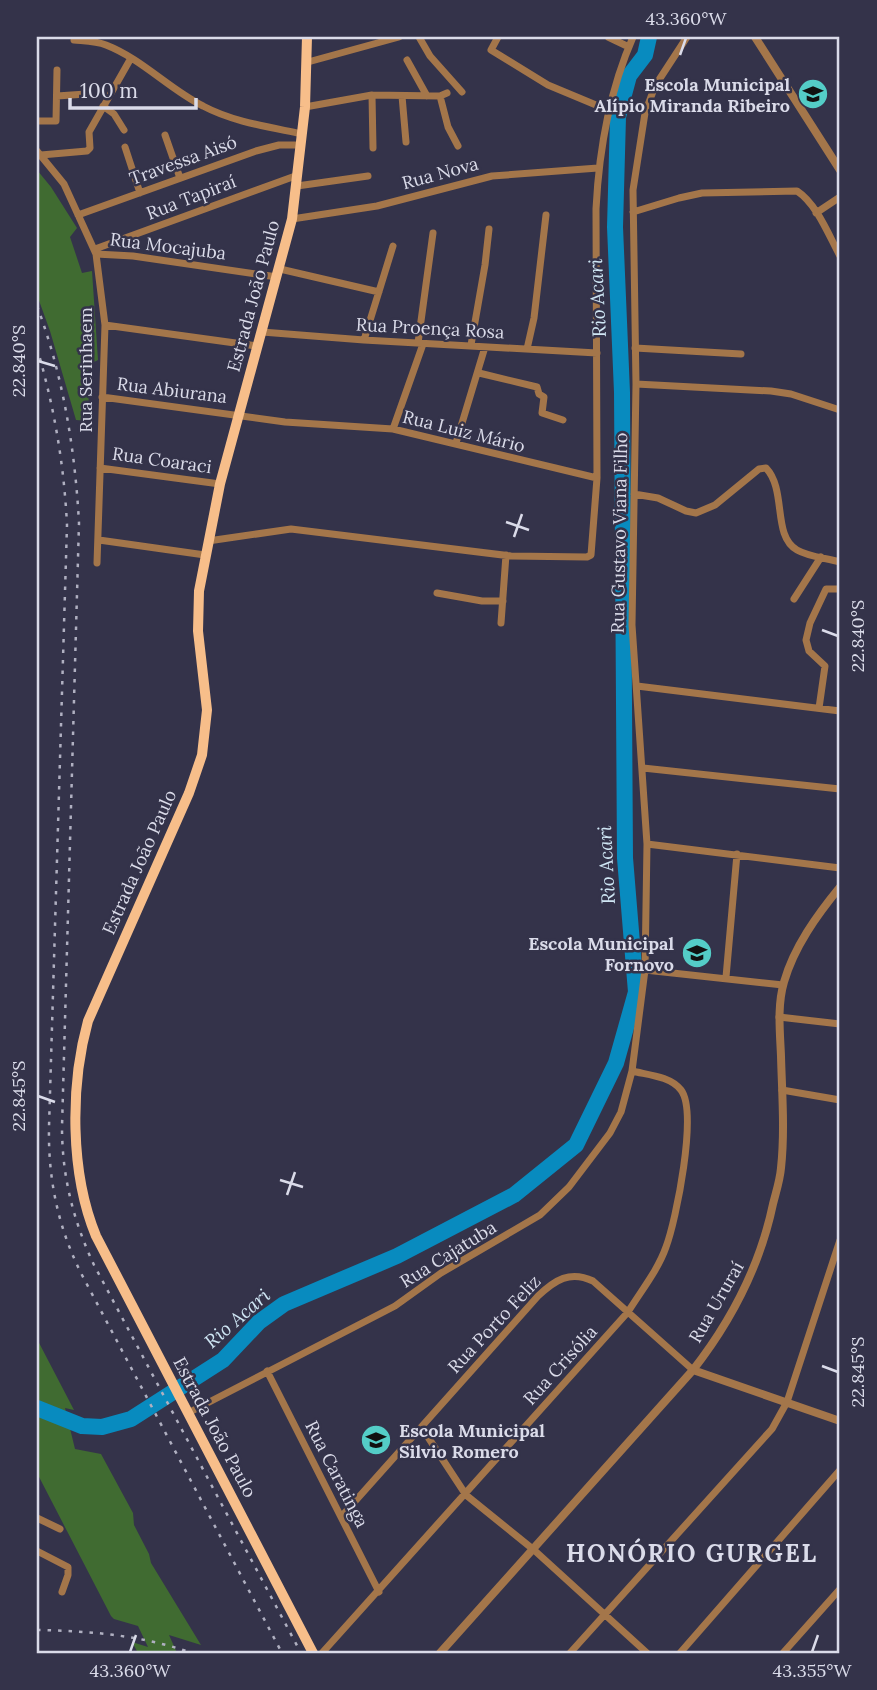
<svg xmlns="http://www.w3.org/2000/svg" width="877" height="1690" font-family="Lora,serif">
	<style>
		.green { fill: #406b31 }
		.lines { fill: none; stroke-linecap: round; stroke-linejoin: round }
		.river { stroke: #088bbf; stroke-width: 16 }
		.minor { stroke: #a4764a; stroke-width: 7 }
		.tertiary { stroke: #a4764a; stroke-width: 8 }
		.primary { stroke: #f7be8a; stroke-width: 10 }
		.rail { stroke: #b0b0c1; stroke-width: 2.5; stroke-dasharray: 3.5 7; stroke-linecap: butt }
		.ticks { fill: none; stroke: #dadbe9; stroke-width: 2.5 }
		.labels { text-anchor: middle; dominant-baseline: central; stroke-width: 5; stroke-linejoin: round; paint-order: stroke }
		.poi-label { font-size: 18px; font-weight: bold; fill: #dadbe9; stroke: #34334a; text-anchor: end }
		.street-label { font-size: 18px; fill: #dadbe9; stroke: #34334a }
		.water-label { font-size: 19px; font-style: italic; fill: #cfe6f4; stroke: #34334a }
		.district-label { font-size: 24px; font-weight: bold; letter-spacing: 2px; fill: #dadbe9; stroke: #34334a }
		.neatline { fill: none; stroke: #dadbe9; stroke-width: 2.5 }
		.ticks-label { font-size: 18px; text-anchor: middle; fill: #dadbe9 }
	</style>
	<rect width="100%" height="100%" fill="#34334a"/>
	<path class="green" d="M 37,170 L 51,187 L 77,228 L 70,237 L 82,273 L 92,271 L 98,360 L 88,365 L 89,421 L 76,420 L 50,331 L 37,295 Z
		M 37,1339 L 74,1410 L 65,1408 L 75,1449 L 101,1454 L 133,1513 L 134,1525 L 149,1554 L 151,1563 L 201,1645 L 169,1635 L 177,1653 L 138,1653 L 132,1642 L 148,1647 L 138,1626 L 114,1619 L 111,1616 L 37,1473 Z"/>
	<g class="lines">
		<path class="river" d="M 37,1408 L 82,1426 L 102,1427 L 131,1419 L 223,1360 L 259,1322 L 284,1304 L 397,1256 L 514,1195 L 576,1145 L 616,1063 L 636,992 L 625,858 L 622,392 L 615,227 L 618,117 L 629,76 L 645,55 L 649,37"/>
		<path class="minor" d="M 419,37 L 430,56 L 462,92
			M 498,37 L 491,50 L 548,85 L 608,110
			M 608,37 L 629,47
			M 74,40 C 84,41 96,41 106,45 C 142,59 169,89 203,106 C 233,122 269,127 302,134
			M 407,60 L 427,96
			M 308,62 L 399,37
			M 372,95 L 373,148
			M 57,96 L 86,94
			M 402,96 L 406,142
			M 440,96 L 448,127 L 458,146
			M 103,106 L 114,114 L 124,130
			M 305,107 L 372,95 L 440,96 L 447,93
			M 37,121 L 56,121 L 57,70
			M 165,135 L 180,178
			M 125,147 L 140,193
			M 37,151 L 64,184 L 96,254 L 105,325 L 97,563
			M 41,155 L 87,151 L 90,148 L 89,132 L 131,58
			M 297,186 L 368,176
			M 633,212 L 679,198 L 702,193 L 797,191 C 817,204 829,236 840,256
			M 816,213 L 840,197
			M 78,215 L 256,151 L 279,145 L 301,145
			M 292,219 L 377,206 L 492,176 L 598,168
			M 95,249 L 298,175
			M 96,254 L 133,256 L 277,277
			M 280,269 L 379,292
			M 105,325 L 257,346
			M 262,332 L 364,340 L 597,353
			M 364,340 L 393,246
			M 418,343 L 433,233
			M 471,345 L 485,265 L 489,229
			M 635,348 L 741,354
			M 527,349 L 534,318 L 546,215
			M 479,373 L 537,387 L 539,394 L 544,397 L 542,413 L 563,420
			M 636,384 L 771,391 L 791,394 L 840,410
			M 102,397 L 285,422 L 393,429 L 597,478
			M 393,429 L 423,344
			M 456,443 L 485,347
			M 100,468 L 220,484
			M 634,494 L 658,498 L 686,511 L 696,513 L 715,505 L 759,469 L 766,468 C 787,490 772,536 797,550 C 809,557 827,558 840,562
			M 99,540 L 205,555
			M 208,541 L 291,529 L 511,556 L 587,557 L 591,555 L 597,478 L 596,209 C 599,149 609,92 633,37
			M 437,593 L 482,601 L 503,601
			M 794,599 L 821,557
			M 501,623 L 506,555
			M 637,686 L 840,711
			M 819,708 L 825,666 L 809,651 L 806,640 L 810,623 L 826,589 L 840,589
			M 643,768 L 840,789
			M 647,844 L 840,868
			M 645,970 L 783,985
			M 726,977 L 737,854
			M 779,1017 L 840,1024
			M 782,1090 L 840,1100
			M 267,1371 L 379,1592
			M 188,1413 L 395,1306 L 441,1273 L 540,1215 L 569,1187 L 610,1133 L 621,1112 L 632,1071 L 645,970 L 647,844 L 632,625 L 636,384 L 633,190 L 645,113 L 655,86 L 687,37
			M 422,1428 L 466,1495 L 534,1550 L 647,1653
			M 341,1517 L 538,1296 C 555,1280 570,1270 593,1281 L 693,1370
			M 37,1518 L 60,1529
			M 37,1551 L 68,1567 L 68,1575 L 62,1592
			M 322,1653 L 628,1312 C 641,1291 658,1270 666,1247 C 676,1221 698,1112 681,1090 C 670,1076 648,1075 632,1071
			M 570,1653 L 772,1429 L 787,1402 L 840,1240
			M 680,1653 L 840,1470
			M 783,1653 L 840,1589"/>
		<path class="tertiary" d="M 755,37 L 840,170
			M 693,1370 L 840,1421
			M 440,1653 L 693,1370 C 732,1320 760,1266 773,1204 C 776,1192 780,1180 781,1168 C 785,1131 782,1093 781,1056 C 780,1032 777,1006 784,982 C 794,947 817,915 840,887"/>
		<path class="primary" d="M 307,37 L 305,107 L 292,219 L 220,484 L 199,591 L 198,631 L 207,710 L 202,755 L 189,793 L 88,1021 C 70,1086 70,1173 96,1236 L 313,1653"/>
		<path class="rail" d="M 37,306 C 63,375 75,449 79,523 L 62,1127 C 62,1176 73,1220 94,1265 L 301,1653
			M 37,348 C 54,406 64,464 67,525 L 49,1127 C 48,1179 58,1228 82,1275 L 282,1653
			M 37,1630 C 90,1631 141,1635 192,1653"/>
	</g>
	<path class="ticks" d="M 680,55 L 686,38M 38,361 L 55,366M 506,522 L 529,530M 514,537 L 522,514M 822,630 L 838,636M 38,1096 L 55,1102M 280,1180 L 303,1187M 287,1195 L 295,1172M 822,1366 L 838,1372M 130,1652 L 136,1635M 812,1652 L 818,1635"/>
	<defs>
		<g id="school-disc" transform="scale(1.575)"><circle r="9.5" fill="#54cdc7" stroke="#34334a"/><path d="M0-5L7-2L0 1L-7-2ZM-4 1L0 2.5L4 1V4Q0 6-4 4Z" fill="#111"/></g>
	</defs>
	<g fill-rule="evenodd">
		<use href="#school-disc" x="813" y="94"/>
		<use href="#school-disc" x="697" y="953"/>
		<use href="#school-disc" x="376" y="1440"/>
	</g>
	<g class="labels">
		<g class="poi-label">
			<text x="790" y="84">Escola Municipal<tspan x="790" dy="21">Alípio Miranda Ribeiro</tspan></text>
			<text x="674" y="943">Escola Municipal<tspan x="674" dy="21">Fornovo</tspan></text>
			<text x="399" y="1430" text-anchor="start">Escola Municipal<tspan x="399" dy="21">Silvio Romero</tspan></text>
		</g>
		<g class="street-label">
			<text transform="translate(183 160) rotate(-20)">Travessa Aisó</text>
			<text transform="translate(440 173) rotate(-15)">Rua Nova</text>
			<text transform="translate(191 197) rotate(-21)">Rua Tapiraí</text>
			<text transform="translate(168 246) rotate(7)">Rua Mocajuba</text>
			<text transform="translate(253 296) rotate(-75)">Estrada João Paulo</text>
			<text transform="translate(430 328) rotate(3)">Rua Proença Rosa</text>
			<text transform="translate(85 370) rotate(-90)">Rua Serinhaem</text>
			<text transform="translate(172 390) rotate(7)">Rua Abiurana</text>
			<text transform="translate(464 431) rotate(14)">Rua Luiz Mário</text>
			<text transform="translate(162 460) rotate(8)">Rua Coaraci</text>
			<text transform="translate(619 533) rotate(-89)">Rua Gustavo Viana Filho</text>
			<text transform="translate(139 862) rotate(-66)">Estrada João Paulo</text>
			<text transform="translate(448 1254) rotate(-32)">Rua Cajatuba</text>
			<text transform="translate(716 1302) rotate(-60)">Rua Ururaí</text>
			<text transform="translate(494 1324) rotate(-47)">Rua Porto Feliz</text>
			<text transform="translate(560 1365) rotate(-48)">Rua Crisólia</text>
			<text transform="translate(215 1427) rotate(62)">Estrada João Paulo</text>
			<text transform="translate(337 1474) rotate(63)">Rua Caratinga</text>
		</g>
		<g class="water-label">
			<text transform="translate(597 298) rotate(-93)">Rio Acari</text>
			<text transform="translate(606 865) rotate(-93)">Rio Acari</text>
			<text transform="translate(237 1318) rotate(-41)">Rio Acari</text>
		</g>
		<g class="district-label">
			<text x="692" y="1553">HONÓRIO GURGEL</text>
		</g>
	</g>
	<rect width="877" height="1690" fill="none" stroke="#34334a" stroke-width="77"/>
	<path d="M70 98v10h126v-10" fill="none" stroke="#dadbe9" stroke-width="3.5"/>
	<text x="80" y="98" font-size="21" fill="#dadbe9" stroke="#34334a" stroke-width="5" paint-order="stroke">100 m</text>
	<rect x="38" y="38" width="800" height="1614" class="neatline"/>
	<g class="ticks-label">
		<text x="686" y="25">43.360°W</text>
		<text transform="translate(19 361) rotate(-90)" y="6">22.840°S</text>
		<text transform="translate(858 636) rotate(-90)" y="6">22.840°S</text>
		<text transform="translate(19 1096) rotate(-90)" y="6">22.845°S</text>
		<text transform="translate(858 1372) rotate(-90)" y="6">22.845°S</text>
		<text x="130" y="1677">43.360°W</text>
		<text x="812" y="1677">43.355°W</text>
	</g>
</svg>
